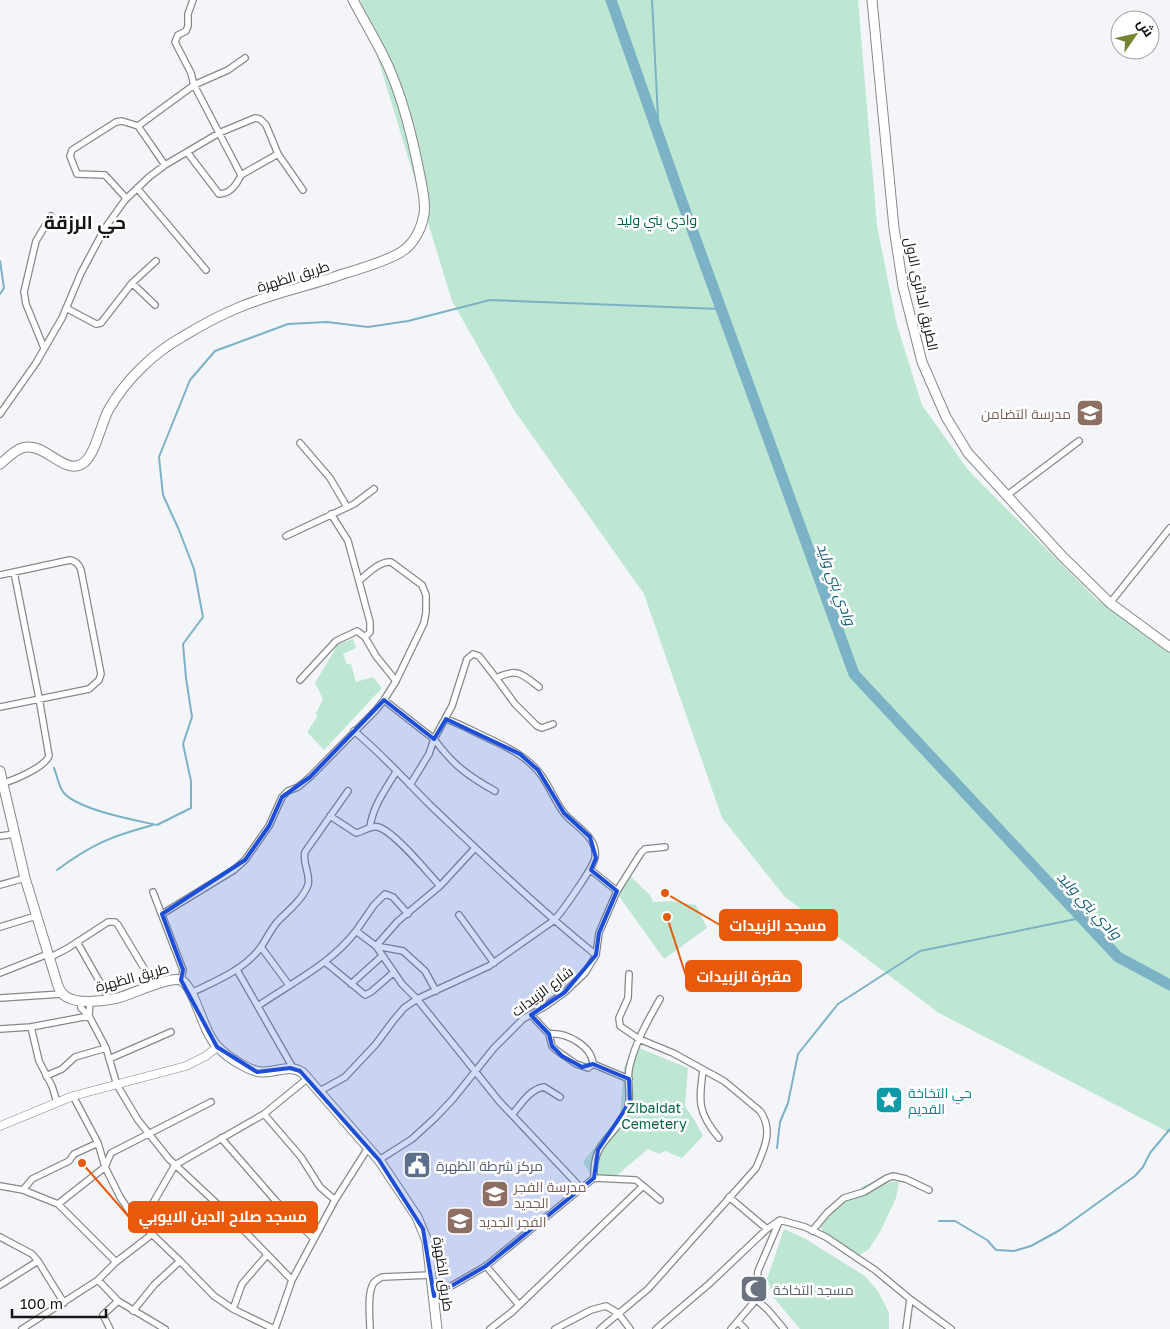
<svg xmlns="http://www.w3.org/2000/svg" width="1170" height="1329" font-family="'Golos Text',Cairo,sans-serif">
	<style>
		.green { fill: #bee7d3 }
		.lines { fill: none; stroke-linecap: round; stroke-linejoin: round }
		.stream { stroke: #7bb2c6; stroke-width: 2 }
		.river { stroke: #7bb2c6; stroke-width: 11 }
		.street-casing { stroke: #87888c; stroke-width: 8 }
		.secondary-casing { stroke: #87888c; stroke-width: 9 }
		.primary-casing { stroke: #87888c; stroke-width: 11 }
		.street { stroke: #fff; stroke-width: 5.5 }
		.secondary { stroke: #fff; stroke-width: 8 }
		.primary { stroke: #fff; stroke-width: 9 }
		.marked { fill: #1d4ed8; fill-opacity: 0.2; stroke: #1d4ed8; stroke-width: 4; stroke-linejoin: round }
		.labels { text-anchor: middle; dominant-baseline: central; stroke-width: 5; stroke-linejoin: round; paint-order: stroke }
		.park-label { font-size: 14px; fill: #046648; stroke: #fff }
		.street-label { font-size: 14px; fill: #161617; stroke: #fff }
		.education-label { font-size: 14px; fill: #785e54; stroke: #fff; text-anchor: start }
		.culture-label { font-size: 14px; fill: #0d838f; stroke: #fff; text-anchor: start }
		.service-label { font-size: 14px; fill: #4e5e75; stroke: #fff; text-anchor: start }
		.worship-label { font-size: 14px; fill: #5b616d; stroke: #fff; text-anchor: start }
		.water-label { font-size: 15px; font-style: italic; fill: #175e75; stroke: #fff }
		.district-label { font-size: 19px; font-weight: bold; fill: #161617; stroke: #fff }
		.leader { fill: none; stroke: #e8590c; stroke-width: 2 }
		.callout-dot { fill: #e8590c; stroke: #fff; stroke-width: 2 }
		.callout { fill: #e8590c; stroke: #e8590c; stroke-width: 2 }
		.callout-label { font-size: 15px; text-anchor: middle; font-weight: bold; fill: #fff }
	</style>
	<rect width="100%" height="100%" fill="#f4f5f9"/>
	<path class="green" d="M 360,0 L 858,0 L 877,226 L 897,325 L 922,405 L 969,471 L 1096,599 L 1170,650 L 1170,1133 L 939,1013 L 785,897 L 722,818 L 644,594 L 514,410 L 452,301 Z
		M 353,639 L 356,648 L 343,654 L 347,664 L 351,664 L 356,682 L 373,677 L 382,688 L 324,750 L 307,732 L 317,717 L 316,713 L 323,699 L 315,683 L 338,644 Z
		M 630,876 L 650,895 L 653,902 L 671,901 L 696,905 L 707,928 L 664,959 L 618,895 Z
		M 639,1048 L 688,1068 L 685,1106 L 695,1121 L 703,1136 L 682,1158 L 665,1151 L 659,1154 L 648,1149 L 616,1176 L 592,1177 L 583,1162 L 620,1115 L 624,1067 Z
		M 876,1181 L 899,1182 L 896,1198 L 881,1230 L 869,1249 L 855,1258 L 827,1240 L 820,1226 L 831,1205 L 853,1196 L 863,1186 Z
		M 784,1229 L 804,1238 L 865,1276 L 878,1291 L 889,1313 L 889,1329 L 800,1329 L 774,1298 L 767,1279 Z"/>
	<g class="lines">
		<path class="stream" d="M 652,0 L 659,137
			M 0,261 L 4,288 L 0,294
			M 54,768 C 57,775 59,788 64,793 C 79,810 135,820 157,825 L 191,808 L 191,781 L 183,744 L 192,717 L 186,678 L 183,644 L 203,617 L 194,569 L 179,530 L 163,495 L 159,457 L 190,380 L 215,351 L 288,324 L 327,322 L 368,327 L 408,321 L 490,300 L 720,309
			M 57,870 C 92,844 112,836 153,825
			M 777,1148 L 780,1122 L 788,1103 L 798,1054 L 838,1004 L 920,951 L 1081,918
			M 939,1221 L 955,1221 L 987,1240 L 996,1250 L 1014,1251 L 1031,1246 L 1060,1230 L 1135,1176 L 1143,1167 L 1150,1153 L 1170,1129"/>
		<path class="river" d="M 611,0 L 681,199 L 854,674 L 1118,957 L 1170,985"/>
		<g class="street-casing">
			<path id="street" d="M 138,126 L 165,165
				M 187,152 L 219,194 C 230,194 237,184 241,175 L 194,85 L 191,73 L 175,42 L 178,35 L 186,31 L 188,26 L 188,14 L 193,0
				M 241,175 L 278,154
				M 137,188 L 206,270
				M 126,198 L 105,175 L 77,174 L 70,156 L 72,150 L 116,122 L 122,121 L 138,126 L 194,85 L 228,70 L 245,58
				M 132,283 L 155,305
				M 66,308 L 96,324 L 101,323 L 132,283 L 156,261
				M 44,348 L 26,304 L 24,292 L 36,241 L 51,216
				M 0,414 L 36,363 L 62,318 L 81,273 L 105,228 L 125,200 L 149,177 L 165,165 L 219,133 L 255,118 L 260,119 L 266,125 L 278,154 L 303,190
				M 300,443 L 330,478 L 347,507
				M 1006,496 L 1079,441
				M 331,514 L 348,541 L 370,622 L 370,632 L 365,637
				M 286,536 L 354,504 L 374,489
				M 0,575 L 70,560 C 76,561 79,564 81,570 L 101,674 L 99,680 L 89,689 L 0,707
				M 1110,603 L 1170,528
				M 496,678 L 515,704 L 537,726 L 542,728 L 553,724
				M 300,680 L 336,641 L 357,631 L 365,637 L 376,656 L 396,681
				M 384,700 L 434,739 L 452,706 L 467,659 L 473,654 L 479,656 L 496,678 C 517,668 521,673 539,687
				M 354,731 C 381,753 405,780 430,805 C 484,856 538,908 596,955
				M 434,739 C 453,765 468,776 495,791
				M 0,784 C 12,781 44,768 49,756 L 39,698 L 14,572
				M 410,785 L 429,754 L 434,739
				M 330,816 L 356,833 C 363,832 370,825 378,827 C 394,831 428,873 440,886
				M 370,827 C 373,806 385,790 396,772
				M 0,836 L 15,834
				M 591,870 L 617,891
				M 0,885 L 25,878
				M 153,892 L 183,970 L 181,980
				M 162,914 L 234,870 L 245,860 L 269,826 L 282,797 L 288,791 L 298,787 L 310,777 L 376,710 L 384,700 L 396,681 L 424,623 L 426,612 L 426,595 L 422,585 L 391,562 C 380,561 368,573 360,580
				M 459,915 L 494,963
				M 0,927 L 36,916
				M 356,931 L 374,905 L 385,894 L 393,897 L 408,914
				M 77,942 L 110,1000
				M 376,946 L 398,921 L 440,886 L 475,848
				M 376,946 L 403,951 L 425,971 L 436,991
				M 261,947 L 289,985
				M 49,958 L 68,948 L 108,922 L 115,922 L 118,925 L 154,985
				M 325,962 L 365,995 L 371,992 L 393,973
				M 237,970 L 293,1068
				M 0,973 L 48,954
				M 351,984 L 382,956
				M 191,993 C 216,981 244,970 261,947 C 267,938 271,929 278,921 C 288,911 303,899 308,885 C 311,874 302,864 305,852 L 348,791
				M 0,998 L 62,994
				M 80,1001 L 81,1008 L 89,1016
				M 90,1001 L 89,1016 L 106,1048 L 117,1085 L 138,1120 L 169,1159 L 229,1215 L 292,1280
				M 258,1006 C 291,983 331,964 356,931 L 376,946 L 402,984 L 417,999 L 499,1101 L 581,1188
				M 531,1015 L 549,1034 L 552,1046 L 556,1050 L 576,1064 L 588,1068 L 593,1064
				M 31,1027 L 39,1061 L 52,1086 L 57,1102
				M 0,1029 L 31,1027 L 89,1016
				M 549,1034 C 566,1032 592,1046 593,1064 L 629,1079
				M 109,1059 L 171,1032
				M 703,1070 C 699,1101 697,1112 719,1138
				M 46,1076 L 62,1069 L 75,1057 L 106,1048
				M 320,1091 L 345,1077 L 376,1044 L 393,1021 L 404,1008 L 417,999 L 489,966 L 553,921 C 561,914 594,866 595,858 C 598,836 575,827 564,813 C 554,800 549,784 538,771 C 526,757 511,749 494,741 C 478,734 463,725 446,719
				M 73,1096 L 98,1143 L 105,1167 L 120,1197 L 132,1215 L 180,1261 L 214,1296 L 233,1309 L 274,1329
				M 264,1114 L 301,1157 L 320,1187 L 335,1200
				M 512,1115 C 521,1104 530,1089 544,1087 L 560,1097
				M 221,1138 L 275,1200 L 314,1239
				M 379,1160 L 412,1139 L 435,1118 L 453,1099 L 494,1048 L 523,1019 L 547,1005 L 565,992 L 585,973 L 596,955 L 599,933 L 617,891 L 641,853 L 645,849 L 665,847
				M 594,1178 L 636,1180 L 660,1200
				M 0,1186 L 23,1190 L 58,1204 L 116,1262
				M 23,1190 L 32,1179 L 69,1161 L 74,1154 L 98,1143
				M 729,1197 L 767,1229
				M 58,1204 L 105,1167 L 111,1153 L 211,1102
				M 136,1219 L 153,1203 L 175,1165 L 264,1114 L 308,1078
				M 812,1231 L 827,1213 L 844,1198 L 864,1192 L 887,1178 L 893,1176 L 906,1179 L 929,1190
				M 0,1237 L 32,1254 L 38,1261 L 64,1303
				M 486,1266 L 519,1305
				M 98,1280 L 118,1301 L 165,1329
				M 0,1285 L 38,1261
				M 434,1296 L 486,1266 L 594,1178 C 593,1141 610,1142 625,1114 C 634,1098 625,1082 630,1065 C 636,1041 648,1020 660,999
				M 757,1300 L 768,1310 L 784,1329
				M 233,1309 L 242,1284 L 267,1255
				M 133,1311 L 154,1285 L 180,1261
				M 738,1322 L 745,1329
				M 22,1329 L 98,1280 L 116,1262 L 151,1235
				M 110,1329 L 103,1315 L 118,1301
				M 275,1329 L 292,1280 L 335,1200 L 368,1148
				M 370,1329 C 370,1318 367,1294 373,1284 C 375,1280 379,1279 382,1277 L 432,1275
				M 490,1329 L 512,1312 L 643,1186
				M 555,1329 L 591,1310 L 606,1306 L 618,1313 L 630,1329
				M 600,1329 L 648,1289 L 756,1168 C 764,1149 774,1130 760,1111 L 724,1081 L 673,1053 L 639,1039 L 620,1026 L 619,1018 L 628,998 L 629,974
				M 656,1329 L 709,1284 L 767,1229 L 780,1220 L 805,1227 L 826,1237 L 875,1270 L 910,1299 L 951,1329
				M 731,1329 L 760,1295 L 757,1280 L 758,1271 L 779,1222
				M 906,1329 L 910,1299"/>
		</g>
		<g class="secondary-casing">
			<path id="secondary" d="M 0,1126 L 73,1096 L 186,1066 L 206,1056 L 217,1047"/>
		</g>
		<g class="primary-casing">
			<path id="primary" d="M 872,0 L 894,228 L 903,287 L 922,362 L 946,417 L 968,453 L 1063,557 L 1110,603 L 1170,647
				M 0,464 C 7,459 13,451 22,448 C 45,441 63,475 82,464 C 95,457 101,423 109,409 C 126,380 152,354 182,337 C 200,326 220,315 240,307 C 273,293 309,286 343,274 C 360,269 391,260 404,250 C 415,242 422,227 424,214 C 426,201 422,188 420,176 C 413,140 404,102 389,68 C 379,45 365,23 353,0
				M 0,771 L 25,878 L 58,986 C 62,996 68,999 79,1001 C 91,1002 105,1001 118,998 C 133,994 168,976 181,980 C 197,990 202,1035 221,1050 C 229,1058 251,1072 262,1072 C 277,1073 289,1063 303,1073 L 379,1160 L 417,1217 L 427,1241 L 437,1329"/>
		</g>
		<use href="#street" class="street"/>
		<use href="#secondary" class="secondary"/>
		<use href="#primary" class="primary"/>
	</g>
	<path class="marked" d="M 384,700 L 434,739 L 446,719 L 520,754 L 538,770 L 564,813 L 590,837 L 596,858 L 591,870 L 617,891 L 599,933 L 596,955 L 565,992 L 531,1015 L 549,1034 L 552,1046 L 562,1056 L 582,1067 L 593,1064 L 629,1079 L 630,1102 L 598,1150 L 594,1178 L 486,1266 L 434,1296 L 423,1229 L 379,1160 L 300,1071 L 290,1068 L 257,1072 L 217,1047 L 181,980 L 183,970 L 162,914 L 245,860 L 269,826 L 282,797 L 310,777 Z"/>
	<defs>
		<g id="school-square" transform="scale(1.4375)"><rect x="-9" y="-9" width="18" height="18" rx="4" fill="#8d6e63" stroke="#fff"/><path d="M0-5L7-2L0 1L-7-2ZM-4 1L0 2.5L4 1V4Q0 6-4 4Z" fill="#fff"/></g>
		<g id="sight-square" transform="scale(1.4375)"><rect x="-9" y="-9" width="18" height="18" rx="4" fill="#0f9aa8" stroke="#fff"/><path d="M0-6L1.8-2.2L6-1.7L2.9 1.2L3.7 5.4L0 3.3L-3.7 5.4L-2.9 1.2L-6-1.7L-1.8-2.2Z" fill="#fff"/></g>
		<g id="civic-square" transform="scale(1.4375)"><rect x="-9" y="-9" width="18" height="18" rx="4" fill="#5c6f8a" stroke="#fff"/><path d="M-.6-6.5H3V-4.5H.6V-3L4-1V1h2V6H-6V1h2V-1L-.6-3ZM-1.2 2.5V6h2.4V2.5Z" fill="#fff"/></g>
		<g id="mosque-square" transform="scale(1.4375)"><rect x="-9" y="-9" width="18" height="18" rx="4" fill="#6b7280" stroke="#fff"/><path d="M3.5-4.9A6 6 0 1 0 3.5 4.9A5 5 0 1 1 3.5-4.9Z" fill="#fff"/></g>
	</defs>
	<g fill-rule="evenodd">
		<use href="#school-square" x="1090" y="413"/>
		<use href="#sight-square" x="889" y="1100"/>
		<use href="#civic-square" x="417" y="1165"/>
		<use href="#school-square" x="495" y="1194"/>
		<use href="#school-square" x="460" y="1221"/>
		<use href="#mosque-square" x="754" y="1289"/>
	</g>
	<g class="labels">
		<g class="park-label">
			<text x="657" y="219">وادي بني وليد</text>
			<text x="654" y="1107">Zibaidat<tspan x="654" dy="16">Cemetery</tspan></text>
		</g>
		<g class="street-label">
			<text transform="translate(293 276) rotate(-17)">طريق الظهرة</text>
			<text transform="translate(922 294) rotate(78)">الطريق الدائري الاول</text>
			<text transform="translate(132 977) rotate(-15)">طريق الظهرة</text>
			<text transform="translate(542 991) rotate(-37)">شارع الزبيدات</text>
			<text transform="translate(444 1274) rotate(82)">طريق الظهرة</text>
		</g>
		<g class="education-label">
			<text x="1071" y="413" text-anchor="end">مدرسة التضامن</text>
			<text x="514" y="1186">مدرسة الفجر<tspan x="514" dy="16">الجديد</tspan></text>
			<text x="479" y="1221">الفجر الجديد</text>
		</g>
		<g class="culture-label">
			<text x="908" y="1092">حي التخاخة<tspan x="908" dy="16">القديم</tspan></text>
		</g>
		<g class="service-label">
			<text x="436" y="1165">مركز شرطة الظهرة</text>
		</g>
		<g class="worship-label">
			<text x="773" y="1289">مسجد التخاخة</text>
		</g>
		<g class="water-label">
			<text transform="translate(837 584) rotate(70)">وادي بني وليد</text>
			<text transform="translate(1090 905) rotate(47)">وادي بني وليد</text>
		</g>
		<g class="district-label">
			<text x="85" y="221">حي الرزقة</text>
		</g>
	</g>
	<path class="leader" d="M665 893L720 925M667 917L686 976M82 1163L129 1217"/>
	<g class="callout-dot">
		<circle cx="665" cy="893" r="5"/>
		<circle cx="667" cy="917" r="5"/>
		<circle cx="82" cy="1163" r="5"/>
	</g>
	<g class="callout">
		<rect x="720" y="910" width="117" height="30" rx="5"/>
		<rect x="686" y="961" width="115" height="30" rx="5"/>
		<rect x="129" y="1202" width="188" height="30" rx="5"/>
	</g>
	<g class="callout-label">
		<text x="778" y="931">مسجد الزبيدات</text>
		<text x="744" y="982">مقبرة الزبيدات</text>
		<text x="223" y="1222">مسجد صلاح الدين الايوبي</text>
	</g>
	<g transform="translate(1135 35) rotate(56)"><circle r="24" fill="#ffffff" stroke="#a2a2a2"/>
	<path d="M0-4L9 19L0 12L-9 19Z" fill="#778432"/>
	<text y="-8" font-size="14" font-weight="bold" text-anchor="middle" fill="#161617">ش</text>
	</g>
	<path d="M12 1309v8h94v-8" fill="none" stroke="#161617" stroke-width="2.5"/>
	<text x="20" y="1309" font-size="15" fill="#161617" stroke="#ffffff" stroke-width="4" paint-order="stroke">100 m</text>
</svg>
